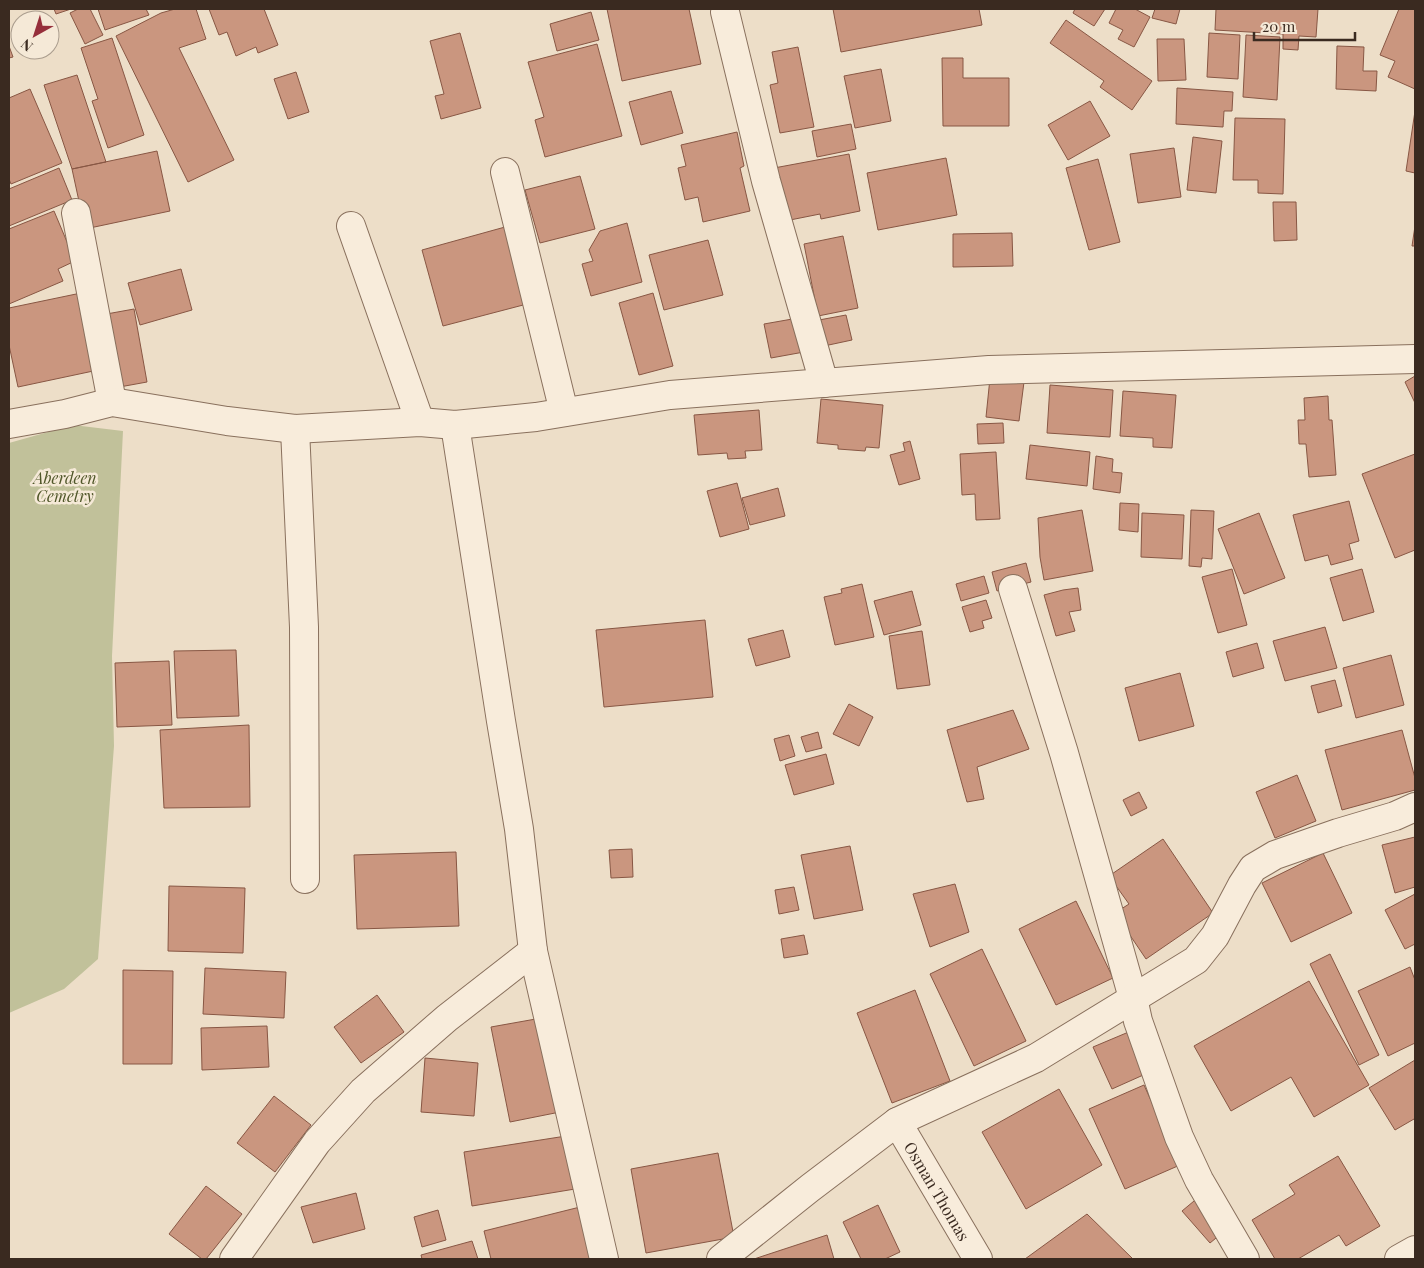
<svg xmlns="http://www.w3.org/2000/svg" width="1424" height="1268" font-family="'Playfair Display',serif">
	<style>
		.cemetery { fill: #c1c19a }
		.building { fill: #ca967f; stroke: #885744 }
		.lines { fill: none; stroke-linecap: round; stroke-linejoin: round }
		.minor-casing { stroke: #89705d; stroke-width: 30 }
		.tertiary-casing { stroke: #89705d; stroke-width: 30 }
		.minor { stroke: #f8ecdb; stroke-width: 28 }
		.tertiary { stroke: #f8ecdb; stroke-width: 28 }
		.labels { text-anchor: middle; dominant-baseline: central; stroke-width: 5; stroke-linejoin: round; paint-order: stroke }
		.park-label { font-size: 16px; font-style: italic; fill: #4f5628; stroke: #f5e9d7 }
		.street-label { font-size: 16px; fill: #3a2a20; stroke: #f5e9d7 }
	</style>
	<rect width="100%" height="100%" fill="#eddec8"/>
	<path class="cemetery" d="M 73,425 L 123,431 L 112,656 L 114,746 L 98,959 L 64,989 L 9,1013 L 9,443 Z"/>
	<path class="building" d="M 54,9 L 71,9 L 56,14 Z
		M 78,9 L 90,9 L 103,35 L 85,44 L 70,13 Z
		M 98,9 L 146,9 L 149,15 L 105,30 Z
		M 175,9 L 196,9 L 206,39 L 179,48 L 234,160 L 188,182 L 116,36 L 161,13 Z
		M 209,9 L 264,9 L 278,45 L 258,53 L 256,47 L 236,56 L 227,32 L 219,35 Z
		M 607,9 L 689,9 L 701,64 L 622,81 Z
		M 833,9 L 979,9 L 982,25 L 841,52 Z
		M 1075,9 L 1105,9 L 1094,26 L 1073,13 Z
		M 1116,9 L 1135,9 L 1150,17 L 1134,47 L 1118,39 L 1123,30 L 1109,23 Z
		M 1155,9 L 1180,9 L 1176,24 L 1152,18 Z
		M 1216,9 L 1318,9 L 1316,37 L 1299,36 L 1298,50 L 1283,49 L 1283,34 L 1215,30 Z
		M 1399,9 L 1415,9 L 1415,89 L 1388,77 L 1395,61 L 1380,55 Z
		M 591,12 L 599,40 L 557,51 L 550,24 Z
		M 1066,20 L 1152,81 L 1132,110 L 1100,87 L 1104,81 L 1050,43 Z
		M 460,33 L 481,108 L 441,119 L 435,96 L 444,94 L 430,41 Z
		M 1209,33 L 1240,35 L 1238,79 L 1207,77 Z
		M 1246,35 L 1280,37 L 1277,100 L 1243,97 Z
		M 112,38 L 144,135 L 108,148 L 92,101 L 98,99 L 81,48 Z
		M 1157,39 L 1184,39 L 1186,80 L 1158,81 Z
		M 597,44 L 622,136 L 545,157 L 535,120 L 544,117 L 528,62 Z
		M 9,46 L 13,57 L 9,58 Z
		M 1337,46 L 1364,47 L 1363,71 L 1377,71 L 1376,91 L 1336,89 Z
		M 798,47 L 814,127 L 780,133 L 770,85 L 778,83 L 772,52 Z
		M 942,58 L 963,58 L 963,78 L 1009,78 L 1009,126 L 943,126 Z
		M 881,69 L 891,121 L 855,128 L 844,76 Z
		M 296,72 L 309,112 L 288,119 L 274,79 Z
		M 77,75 L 106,162 L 72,169 L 44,85 Z
		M 1177,88 L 1233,92 L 1232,111 L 1224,111 L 1223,127 L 1176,124 Z
		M 30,89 L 62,163 L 11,184 L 9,179 L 9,98 Z
		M 671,91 L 683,133 L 641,145 L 629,102 Z
		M 1090,101 L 1110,136 L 1068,160 L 1048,125 Z
		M 1415,111 L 1415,173 L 1406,171 Z
		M 1235,118 L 1285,119 L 1283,194 L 1258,193 L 1258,180 L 1233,180 Z
		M 851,124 L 856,149 L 817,157 L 812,131 Z
		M 737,132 L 744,166 L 740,168 L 750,211 L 703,222 L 698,197 L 685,200 L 678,168 L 686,166 L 681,145 Z
		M 1193,137 L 1222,141 L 1216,193 L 1187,190 Z
		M 1174,148 L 1181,197 L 1138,203 L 1130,154 Z
		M 157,151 L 170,211 L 85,229 L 72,169 Z
		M 849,154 L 860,211 L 821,219 L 820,214 L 785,221 L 774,168 Z
		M 946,158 L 957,215 L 878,230 L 867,173 Z
		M 1098,159 L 1120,242 L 1089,250 L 1066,168 Z
		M 59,168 L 72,200 L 9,226 L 9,189 Z
		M 580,176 L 595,229 L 540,243 L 525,190 Z
		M 1273,202 L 1296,202 L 1297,240 L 1274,241 Z
		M 54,211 L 75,261 L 58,269 L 63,281 L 9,304 L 9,229 Z
		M 627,223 L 642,282 L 591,296 L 582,264 L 593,261 L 589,250 L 600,231 Z
		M 1415,226 L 1415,246 L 1412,246 Z
		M 505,227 L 527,304 L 443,326 L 422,250 Z
		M 1012,233 L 1013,266 L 953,267 L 953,234 Z
		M 843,236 L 858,308 L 818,316 L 804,244 Z
		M 708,240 L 723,295 L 664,310 L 649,255 Z
		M 181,269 L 192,310 L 140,325 L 128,283 Z
		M 81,293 L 98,370 L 18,387 L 9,345 L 9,308 Z
		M 653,293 L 673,366 L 639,375 L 619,303 Z
		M 134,309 L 147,382 L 114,388 L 101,315 Z
		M 846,315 L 852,340 L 824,346 L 819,320 Z
		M 798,318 L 804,352 L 771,358 L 764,324 Z
		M 1415,376 L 1415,403 L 1405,382 Z
		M 990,378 L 1024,382 L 1019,421 L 986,417 Z
		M 1050,385 L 1113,390 L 1110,437 L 1047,433 Z
		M 1123,391 L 1176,395 L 1172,448 L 1153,447 L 1153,438 L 1120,436 Z
		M 1328,396 L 1329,420 L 1332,420 L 1336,475 L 1309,477 L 1306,444 L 1299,444 L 1298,420 L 1305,420 L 1304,398 Z
		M 821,399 L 883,405 L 879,448 L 866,447 L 865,451 L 838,449 L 838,445 L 817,443 Z
		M 759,410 L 762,450 L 745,451 L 746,458 L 728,459 L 727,453 L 698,455 L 694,415 Z
		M 1003,423 L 1004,443 L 978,444 L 977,424 Z
		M 910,441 L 920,479 L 899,485 L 890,455 L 905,451 L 903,443 Z
		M 1030,445 L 1090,452 L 1087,486 L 1026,479 Z
		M 996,452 L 1000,519 L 976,520 L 975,494 L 962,495 L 960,454 Z
		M 1415,454 L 1415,550 L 1395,558 L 1362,474 Z
		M 1096,456 L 1113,459 L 1112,472 L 1122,473 L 1120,493 L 1093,489 Z
		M 737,483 L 749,529 L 720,537 L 707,491 Z
		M 778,488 L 785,516 L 750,525 L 742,498 Z
		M 1349,501 L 1359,541 L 1349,544 L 1353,559 L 1331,565 L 1328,555 L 1305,561 L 1293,515 Z
		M 1120,503 L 1139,504 L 1138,532 L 1119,530 Z
		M 1082,510 L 1093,571 L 1044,580 L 1040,557 L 1038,518 Z
		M 1191,510 L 1214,511 L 1212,559 L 1202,558 L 1201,567 L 1189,566 Z
		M 1142,513 L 1184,515 L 1182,559 L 1141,557 Z
		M 1259,513 L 1285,578 L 1244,594 L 1218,529 Z
		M 1026,563 L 1031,582 L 997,591 L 992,572 Z
		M 1232,569 L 1247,625 L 1218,633 L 1202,577 Z
		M 1362,569 L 1374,612 L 1343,621 L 1330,578 Z
		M 984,576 L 989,593 L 961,601 L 956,584 Z
		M 862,584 L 874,637 L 835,645 L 824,597 L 842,593 L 841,589 Z
		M 1078,588 L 1081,610 L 1069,612 L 1075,631 L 1056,636 L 1044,595 L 1063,590 Z
		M 912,591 L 921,625 L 884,635 L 874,601 Z
		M 986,600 L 992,618 L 982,621 L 984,628 L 970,632 L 962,607 Z
		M 705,620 L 713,697 L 604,707 L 596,630 Z
		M 1325,627 L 1337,668 L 1285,681 L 1273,641 Z
		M 783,630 L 790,657 L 756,666 L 748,639 Z
		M 922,631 L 930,685 L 897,689 L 889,636 Z
		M 1257,643 L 1264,668 L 1233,677 L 1226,652 Z
		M 236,650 L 239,716 L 177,718 L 174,651 Z
		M 1391,655 L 1404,705 L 1356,718 L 1343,668 Z
		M 169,661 L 172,725 L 117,727 L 115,663 Z
		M 1180,673 L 1194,726 L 1139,741 L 1125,688 Z
		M 1335,680 L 1342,706 L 1318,713 L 1311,686 Z
		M 849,704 L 873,717 L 859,746 L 833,734 Z
		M 1013,710 L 1029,749 L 977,767 L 984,799 L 967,802 L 947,730 Z
		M 249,725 L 250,807 L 164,808 L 160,730 Z
		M 1402,730 L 1415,778 L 1415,790 L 1342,810 L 1325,750 Z
		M 818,732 L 822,748 L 806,752 L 801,737 Z
		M 789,735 L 795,756 L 780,761 L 774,739 Z
		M 826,754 L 834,784 L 794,795 L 785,765 Z
		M 1297,775 L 1316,821 L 1275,838 L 1256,792 Z
		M 1139,792 L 1147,808 L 1131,816 L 1123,800 Z
		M 1415,837 L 1415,887 L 1395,893 L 1382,845 Z
		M 1163,839 L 1213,913 L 1146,959 L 1115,913 L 1129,904 L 1109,876 Z
		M 850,846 L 863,910 L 814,919 L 801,855 Z
		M 632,849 L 633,877 L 611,878 L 609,850 Z
		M 456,852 L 459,926 L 357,929 L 354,855 Z
		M 1323,853 L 1352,913 L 1291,942 L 1262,883 Z
		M 955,884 L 969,932 L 930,947 L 913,894 Z
		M 169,886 L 245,888 L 243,953 L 168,951 Z
		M 794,887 L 799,910 L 779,914 L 775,890 Z
		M 1415,894 L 1415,944 L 1405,949 L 1385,910 Z
		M 1076,901 L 1113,978 L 1056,1005 L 1019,929 Z
		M 804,935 L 808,954 L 784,958 L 781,939 Z
		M 982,949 L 1026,1041 L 974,1066 L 930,974 Z
		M 1330,954 L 1379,1055 L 1359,1065 L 1310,964 Z
		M 1410,967 L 1415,980 L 1415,1043 L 1388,1056 L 1358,991 Z
		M 205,968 L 286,972 L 284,1018 L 203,1014 Z
		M 123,970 L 173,971 L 172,1064 L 123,1064 Z
		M 1309,981 L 1369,1085 L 1314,1117 L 1291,1077 L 1231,1111 L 1194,1046 Z
		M 915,990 L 950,1081 L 892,1103 L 857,1013 Z
		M 377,995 L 404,1032 L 361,1063 L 334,1027 Z
		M 547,1017 L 565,1111 L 510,1122 L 491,1027 Z
		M 267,1026 L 269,1067 L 202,1070 L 201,1028 Z
		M 1131,1031 L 1150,1072 L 1112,1089 L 1093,1047 Z
		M 425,1058 L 478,1063 L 474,1116 L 421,1112 Z
		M 1415,1060 L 1415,1121 L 1414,1119 L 1395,1130 L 1369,1088 Z
		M 1144,1085 L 1180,1165 L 1125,1189 L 1089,1109 Z
		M 1059,1089 L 1102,1165 L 1026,1209 L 982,1132 Z
		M 274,1096 L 311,1125 L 275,1172 L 237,1143 Z
		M 566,1136 L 575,1189 L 472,1206 L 464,1152 Z
		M 718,1153 L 734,1237 L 646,1253 L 631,1169 Z
		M 1338,1156 L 1380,1226 L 1346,1246 L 1339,1235 L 1298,1259 L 1275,1259 L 1252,1220 L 1295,1194 L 1289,1185 Z
		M 206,1186 L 242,1214 L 206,1259 L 202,1259 L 169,1234 Z
		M 356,1193 L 365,1229 L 313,1243 L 301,1207 Z
		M 1200,1196 L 1227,1229 L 1210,1243 L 1182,1211 Z
		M 588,1205 L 599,1259 L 491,1259 L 484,1231 Z
		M 878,1205 L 900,1252 L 885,1259 L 861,1259 L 843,1222 Z
		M 438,1210 L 446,1240 L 422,1247 L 414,1217 Z
		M 1087,1214 L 1133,1259 L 1025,1259 Z
		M 827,1235 L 834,1259 L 754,1259 Z
		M 472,1241 L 478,1259 L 422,1259 L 421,1255 Z"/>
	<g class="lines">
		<g class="minor-casing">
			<g id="minor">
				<path d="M 725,12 L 766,181 L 824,383"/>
				<path d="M 505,172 L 564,412"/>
				<path d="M 76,213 L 112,402"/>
				<path d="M 351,226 L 420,422"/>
				<path d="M 9,424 L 65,414 L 112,402 L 227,421 L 295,429 L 420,422 L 455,425 L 536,417 L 670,395 L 989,370 L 1415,359"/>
				<path d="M 455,425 L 501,721 L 519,829 L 533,951 L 604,1259"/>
				<path d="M 295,429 L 304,627 L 305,879"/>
				<path d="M 1013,589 L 1064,753 L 1133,998 L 1138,1021 L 1179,1137 L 1199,1180 L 1245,1259"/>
				<path id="s1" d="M 897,1122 L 978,1259"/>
				<path d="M 234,1259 L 317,1142 L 363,1091 L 447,1018 L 533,951"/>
				<path d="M 721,1259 L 810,1188 L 897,1122 L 1036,1058 L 1196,960 L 1215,936 L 1242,885 L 1253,868 L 1275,855 L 1338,833 L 1395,816 L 1415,807"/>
			</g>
		</g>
		<g class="tertiary-casing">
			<path id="tertiary" d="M 1399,1259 L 1415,1250"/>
		</g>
		<use href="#minor" class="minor"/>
		<use href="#tertiary" class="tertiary"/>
	</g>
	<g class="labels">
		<g class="park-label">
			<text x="65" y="477">Aberdeen<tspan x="65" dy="18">Cemetry</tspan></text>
		</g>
		<g class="street-label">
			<text stroke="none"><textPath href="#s1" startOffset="80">Osman Thomas</textPath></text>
		</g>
	</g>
	<rect width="1424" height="1268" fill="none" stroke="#3a2a20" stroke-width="20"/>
	<g transform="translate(35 35) rotate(219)"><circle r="24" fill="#f5e9d7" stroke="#aa9d8e"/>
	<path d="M0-4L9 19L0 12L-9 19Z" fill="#962f3b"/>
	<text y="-8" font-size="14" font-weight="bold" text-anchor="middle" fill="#3a2a20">N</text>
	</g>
	<path d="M1254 32v8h101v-8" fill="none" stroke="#3a2a20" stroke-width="2.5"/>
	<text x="1262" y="32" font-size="15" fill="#3a2a20" stroke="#f5e9d7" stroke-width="4" paint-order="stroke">20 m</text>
</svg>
